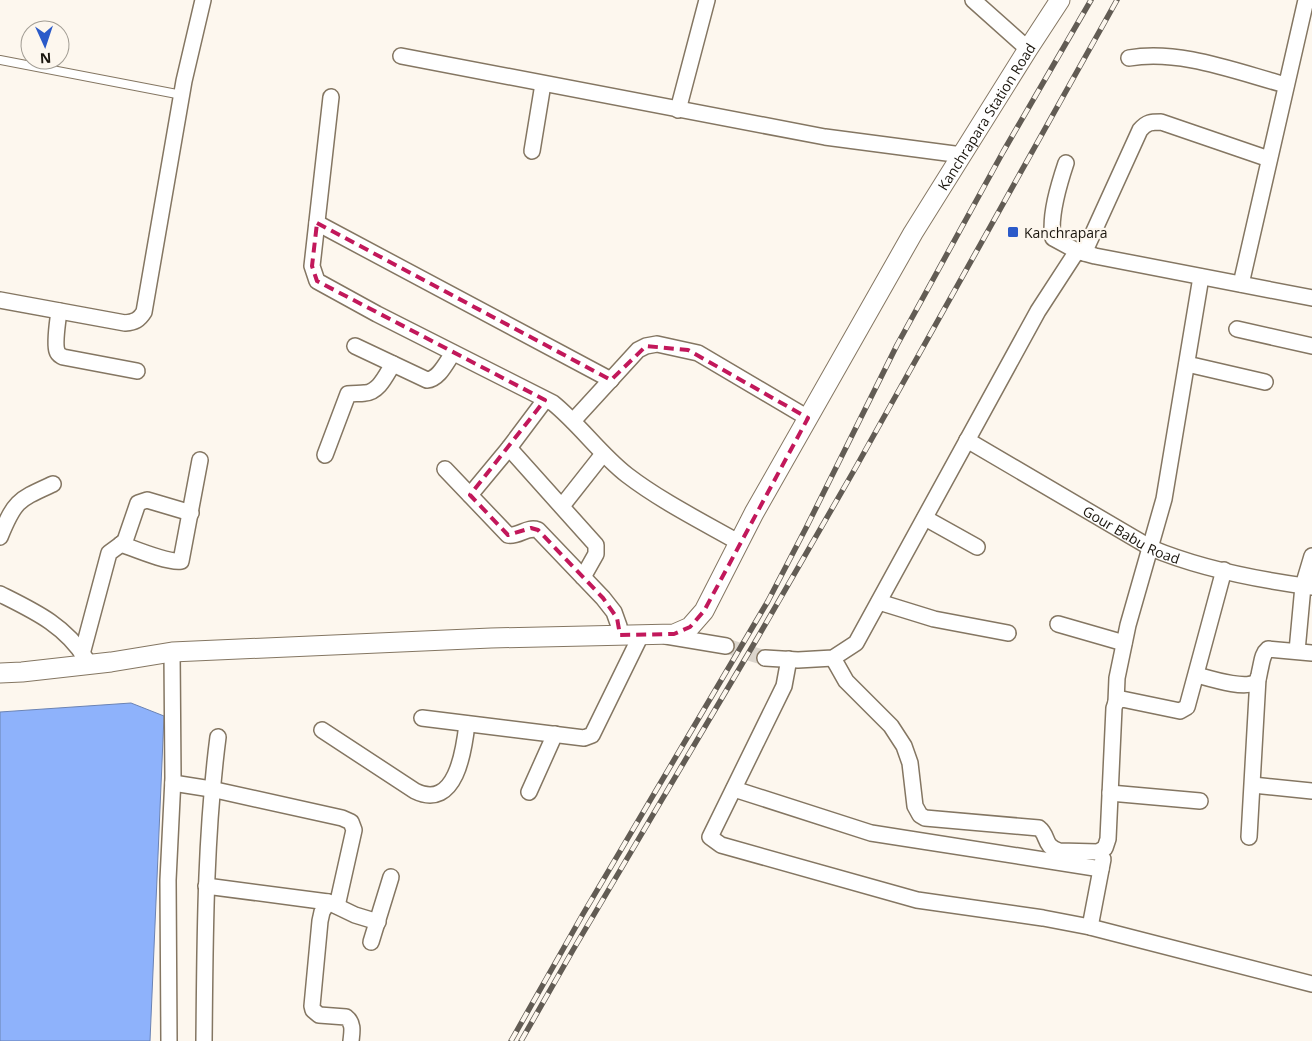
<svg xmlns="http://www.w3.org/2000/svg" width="1312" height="1041" font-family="'Open Sans',sans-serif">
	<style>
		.water { fill: #8eb2fb; stroke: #6b83b4 }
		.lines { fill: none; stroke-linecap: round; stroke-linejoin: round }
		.minor-tunnel { stroke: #dbd5cc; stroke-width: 15; stroke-dasharray: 15 8; stroke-linecap: butt }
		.service-casing { stroke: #847662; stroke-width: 10 }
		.minor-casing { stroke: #847662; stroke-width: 18 }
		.tertiary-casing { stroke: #847662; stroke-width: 21 }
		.service { stroke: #fff; stroke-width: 8 }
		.minor { stroke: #fff; stroke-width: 15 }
		.tertiary { stroke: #fff; stroke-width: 19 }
		.rail-casing { stroke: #625c54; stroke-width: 5.5 }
		.rail { stroke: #fdf7ee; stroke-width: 4; stroke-dasharray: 11; stroke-linecap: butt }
		.marked { fill: none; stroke: #c2185b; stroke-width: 4; stroke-dasharray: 10 6; stroke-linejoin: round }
		.poi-dot { fill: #2b5ac9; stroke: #fdf7ee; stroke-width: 2 }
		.labels { text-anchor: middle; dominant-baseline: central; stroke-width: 4.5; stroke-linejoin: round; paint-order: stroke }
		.street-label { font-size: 14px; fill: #1a150d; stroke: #fdf7ee }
		.poi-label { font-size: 14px; fill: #1a150d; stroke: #fdf7ee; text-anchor: start }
	</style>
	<rect width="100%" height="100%" fill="#fdf7ee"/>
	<path class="water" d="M 131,703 L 164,716 L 150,1041 L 0,1041 L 0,712 Z"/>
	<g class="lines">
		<path class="minor-tunnel" d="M 726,646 L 765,658"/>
		<g class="service-casing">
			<path id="service" d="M 0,60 L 182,95"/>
		</g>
		<g class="minor-casing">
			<g id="minor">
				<path d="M 973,0 L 1028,49"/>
				<path d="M 401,56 L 825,137 L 962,155"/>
				<path d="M 1129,58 C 1180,49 1237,72 1286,85"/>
				<path d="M 331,97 L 312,266 L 317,281 L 377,314 L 553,403 C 580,425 600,454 627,475 C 661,501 701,521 738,542"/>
				<path d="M 678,110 L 707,0"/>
				<path d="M 532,151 L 543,84"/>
				<path d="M 1066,163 C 1059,184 1049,216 1053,238 L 1077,251 L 1095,256 L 1312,298"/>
				<path d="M 317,223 L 611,380"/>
				<path d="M 1084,253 L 1140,130 C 1147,122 1151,122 1161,122 L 1269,159"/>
				<path d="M 1241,284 L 1306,0"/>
				<path d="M 0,300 L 125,323 C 135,322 139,320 144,312 L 184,81 L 203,0"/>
				<path d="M 59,311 C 58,320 54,343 57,351 C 58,355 60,355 63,357 L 137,371"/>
				<path d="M 1237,329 L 1312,346"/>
				<path d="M 355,346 L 427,380 C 439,379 446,363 453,353"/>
				<path d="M 1187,364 L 1265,382"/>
				<path d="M 573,421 L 638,350 L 646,346 L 657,344 L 698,353 L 808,418"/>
				<path id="s1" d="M 967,440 L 1151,548 C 1201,569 1259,580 1312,587"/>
				<path d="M 509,448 L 596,545 L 596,554 L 583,577"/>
				<path d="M 325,455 L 348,394 C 354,393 359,394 365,393 C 379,392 386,375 393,364"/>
				<path d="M 445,469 L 508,535 C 519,537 527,526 538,530 L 603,598 L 614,612 L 619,626 L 620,635"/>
				<path d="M 470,495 L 509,448 L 545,400"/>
				<path d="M 562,506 L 603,454"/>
				<path d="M 925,518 L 977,547"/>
				<path d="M 0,537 C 15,500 18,500 53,484"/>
				<path d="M 121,544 C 135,549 168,563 181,561 L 200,460"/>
				<path d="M 0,594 C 34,611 65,625 86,659"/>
				<path d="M 879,602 L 934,619 L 1008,633"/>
				<path d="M 1058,624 L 1124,643"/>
				<path d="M 666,636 L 726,646"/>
				<path d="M 1297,651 L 1303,586 L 1312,556"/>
				<path d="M 82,654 L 109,553 L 124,542 L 126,538 L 138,503 L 147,500 L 191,513"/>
				<path d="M 765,658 L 798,660 L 833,658 L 856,643 L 1038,311 L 1077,251"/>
				<path d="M 833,658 L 846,681 L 891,726 L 904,746 L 910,763 L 915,806 L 920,815 L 925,818 L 1039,828 C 1049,836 1043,846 1059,851 L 1098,852 L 1105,848 L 1108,839 L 1114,708 L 1116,702 L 1122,699 L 1180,711 L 1187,707 L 1224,570"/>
				<path d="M 789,659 L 784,686 L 710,837 L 721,845 L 917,900 L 1043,918 L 1090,927 L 1312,984"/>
				<path d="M 1197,675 C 1208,678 1249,691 1257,681 C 1259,678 1259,674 1260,670 C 1262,662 1262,654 1268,649 L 1312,653"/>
				<path d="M 1116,702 L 1117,678 L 1128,625 L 1164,499 L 1201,277"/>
				<path d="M 422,718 L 584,738 L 592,735 L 641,635"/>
				<path d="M 322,730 L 415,791 C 456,811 464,750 467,724"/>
				<path d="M 173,783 L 211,789 L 342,818 L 351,822 L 354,830 L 337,906"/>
				<path d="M 1253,785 L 1312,791"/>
				<path d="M 734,789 L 871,833 L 1101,869"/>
				<path d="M 529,792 L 555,734"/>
				<path d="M 1110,793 L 1200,801"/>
				<path d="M 1249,837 L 1258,678"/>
				<path d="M 206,886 L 328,902 L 355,915 L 378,922"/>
				<path d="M 328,902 L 322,912 L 320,921 L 312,1006 L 313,1010 L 319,1015 L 346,1017 C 354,1023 352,1032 351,1041"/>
				<path d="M 1090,927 L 1103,859"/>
				<path d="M 371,942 L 391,877"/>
				<path d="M 169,1041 L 168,880 L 173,778 L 172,652"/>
				<path d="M 204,1041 C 205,940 205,838 218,737"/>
			</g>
		</g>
		<g class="tertiary-casing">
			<g id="tertiary">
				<path id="s2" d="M 0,673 L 22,672 L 111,662 L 172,652 L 491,638 L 674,634 L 690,627 L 704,611 L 754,513 L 913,233 L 1028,49 L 1060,0"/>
			</g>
		</g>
		<use href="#service" class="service"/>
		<use href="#minor" class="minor"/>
		<use href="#tertiary" class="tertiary"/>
		<g class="rail-casing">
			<path id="rail" d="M 511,1041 L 583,914 L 768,601 L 806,528 L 897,345 L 1003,152 L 1091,0
				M 521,1041 L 573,950 L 758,637 L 856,467 L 1117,0"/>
		</g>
		<use href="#rail" class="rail"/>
	</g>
	<path class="marked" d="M 317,223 L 611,380 L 646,346 L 688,350 L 808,418 L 704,611 L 690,627 L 674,634 L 620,635 L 617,618 L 603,598 L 538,530 L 531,528 L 508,535 L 470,495 L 545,400 L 317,281 L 312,266 Z"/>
	<rect class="poi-dot" x="1007" y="226" width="12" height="12" rx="2.5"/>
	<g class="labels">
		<g class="street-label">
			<text stroke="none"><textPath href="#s2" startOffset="1284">Kanchrapara Station Road</textPath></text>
			<text stroke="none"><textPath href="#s1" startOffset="190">Gour Babu Road</textPath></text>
		</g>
		<g class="poi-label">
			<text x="1024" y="232">Kanchrapara</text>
		</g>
	</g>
	<g transform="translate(45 45) rotate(177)"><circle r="24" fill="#fdf7ee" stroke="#a29d94"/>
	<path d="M0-4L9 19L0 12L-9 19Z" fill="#2b5ac9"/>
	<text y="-8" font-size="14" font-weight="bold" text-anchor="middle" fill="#1a150d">N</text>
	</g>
</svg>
